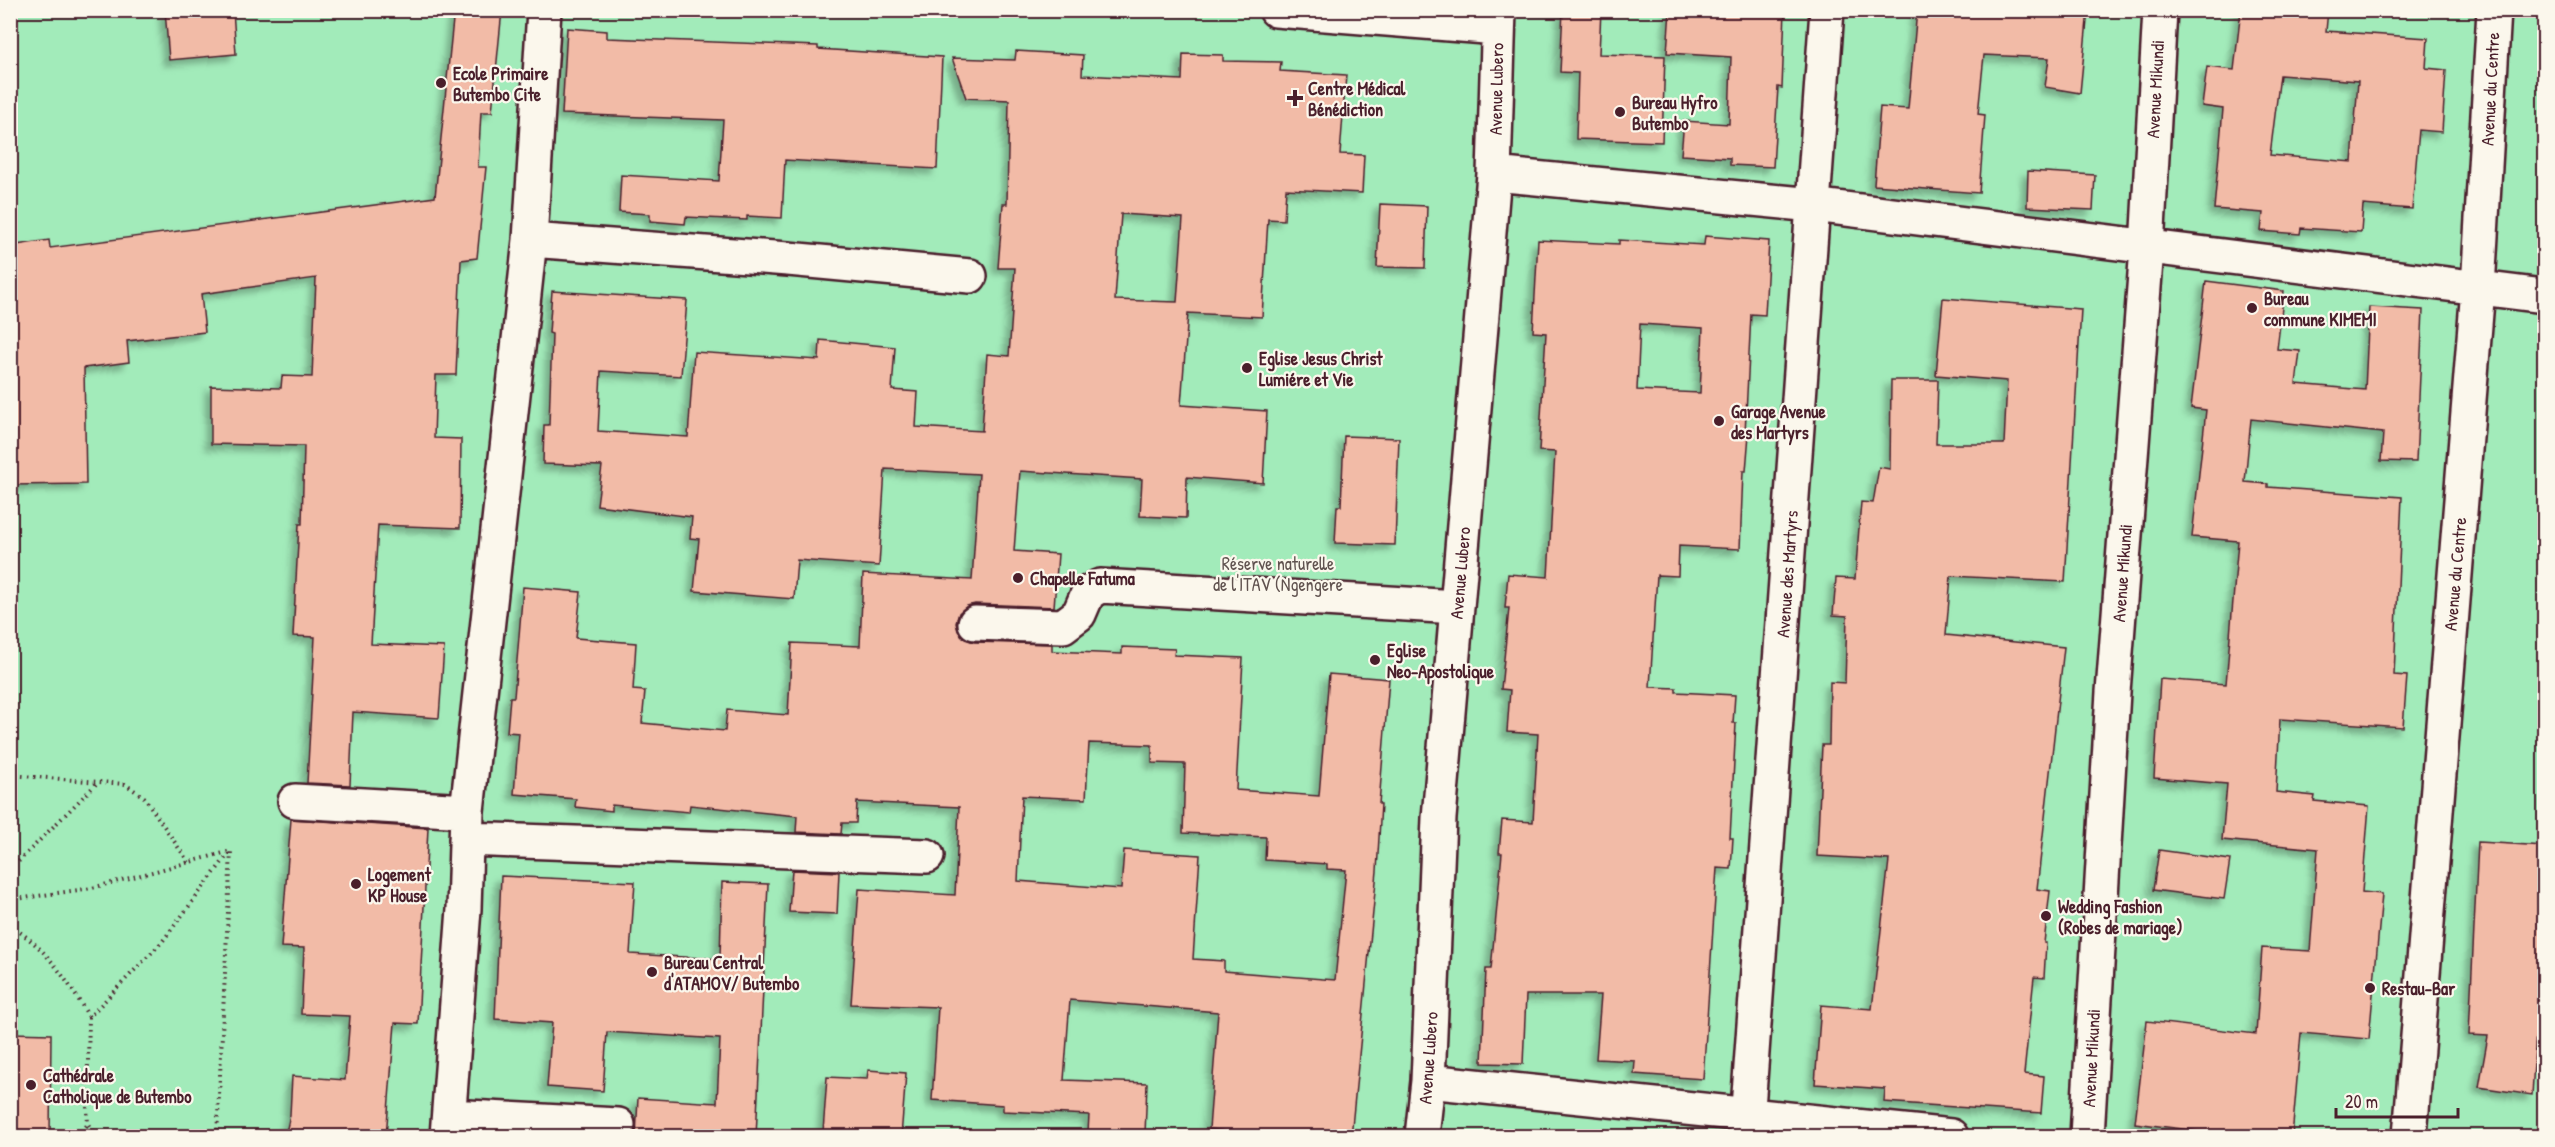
<svg xmlns="http://www.w3.org/2000/svg" width="2555" height="1147" font-family="'Patrick Hand',sans-serif">
	<style>
		.green { fill: #a2ebba; stroke: #768572; stroke-width: 1.5 }
		.building { fill: #f2bba7; stroke: #4a1f2b; stroke-width: 1.5; fill-rule: evenodd; filter: url(#shadow) }
		.lines { fill: none; stroke-linecap: round; stroke-linejoin: round }
		.minor-casing { stroke: #4a1f2b; stroke-width: 38 }
		.path { stroke: #4a1f2b; stroke-width: 4; stroke-dasharray: 1.5 4.5; stroke-linecap: butt }
		.minor { stroke: #fbf7ec; stroke-width: 33 }
		.poi-dot { fill: #4a1f2b; stroke: #fbf7ec; stroke-width: 2 }
		.labels { text-anchor: middle; dominant-baseline: central; stroke-width: 4.5; stroke-linejoin: round; paint-order: stroke }
		.poi-label { font-size: 18px; font-weight: bold; fill: #4a1f2b; stroke: #fbf7ec; text-anchor: start }
		.street-label { font-size: 18px; fill: #4a1f2b; stroke: #fbf7ec }
		.park-label { font-size: 18px; fill: #60524f; stroke: #fbf7ec }
	</style>
	<defs>
		<filter id="shadow"><feDropShadow dx="-5.5" dy="5.5" stdDeviation="3" flood-color="#0004"/></filter>
	</defs>
	<rect width="100%" height="100%" fill="#fbf7ec"/>
	<filter id="ink" filterUnits="userSpaceOnUse"><feTurbulence type="fractalNoise" baseFrequency=".0167" numOctaves="2"/><feDisplacementMap in="SourceGraphic" scale="12" xChannelSelector="R" yChannelSelector="G"/><feConvolveMatrix kernelMatrix="1 2 1 2 8 2 1 2 1" color-interpolation-filters="sRGB"/></filter>
	<g filter="url(#ink)">
		<path class="green" d="M 11,11 L 2544,11 L 2544,1136 L 11,1136 Z"/>
		<path class="building" d="M 165,10 L 233,10 L 236,54 L 169,60 Z
			M 454,10 L 502,10 L 492,112 L 481,112 L 478,167 L 486,167 L 477,258 L 461,260 L 456,375 L 436,375 L 434,438 L 461,439 L 460,528 L 378,525 L 371,644 L 444,647 L 439,718 L 353,712 L 350,785 L 307,783 L 315,637 L 293,636 L 299,524 L 302,524 L 304,446 L 211,444 L 211,386 L 281,388 L 282,376 L 312,377 L 316,278 L 201,294 L 205,332 L 127,341 L 129,362 L 84,368 L 86,484 L 10,485 L 10,246 L 49,240 L 50,248 L 435,197 Z
			M 1563,10 L 1601,10 L 1599,54 L 1665,56 L 1662,142 L 1576,139 L 1578,73 L 1560,72 Z
			M 1670,10 L 1785,10 L 1782,88 L 1778,87 L 1773,167 L 1730,165 L 1730,158 L 1681,155 L 1684,121 L 1729,124 L 1731,57 L 1667,53 Z
			M 1917,10 L 1982,10 L 2046,15 L 2047,10 L 2088,10 L 2080,93 L 2045,87 L 2049,58 L 1984,55 L 1978,114 L 1985,115 L 1979,193 L 1874,185 L 1880,107 L 1908,109 Z
			M 2241,10 L 2328,10 L 2326,31 L 2428,38 L 2426,68 L 2446,70 L 2442,132 L 2419,130 L 2412,209 L 2363,205 L 2361,232 L 2301,228 L 2300,234 L 2261,231 L 2263,213 L 2214,209 L 2223,109 L 2202,106 L 2207,67 L 2234,70 ZM 2280,75 L 2358,81 L 2352,162 L 2270,155 Z
			M 567,28 L 607,31 L 607,38 L 818,46 L 818,49 L 942,57 L 937,169 L 785,160 L 782,218 L 747,216 L 747,220 L 686,217 L 685,224 L 650,221 L 650,214 L 619,212 L 621,175 L 719,181 L 723,120 L 562,114 Z
			M 1016,51 L 1083,55 L 1082,75 L 1182,80 L 1183,54 L 1223,55 L 1223,61 L 1281,62 L 1280,71 L 1346,75 L 1340,154 L 1364,155 L 1362,193 L 1286,189 L 1284,220 L 1268,219 L 1262,317 L 1188,313 L 1181,405 L 1267,411 L 1263,483 L 1187,477 L 1186,518 L 1140,516 L 1142,479 L 1020,471 L 1014,551 L 1058,554 L 1054,607 L 975,604 L 967,606 L 959,613 L 956,623 L 958,631 L 965,639 L 974,642 L 1052,644 L 1052,651 L 1122,654 L 1122,647 L 1175,649 L 1174,655 L 1243,658 L 1236,790 L 1319,796 L 1329,674 L 1389,679 L 1379,804 L 1381,804 L 1377,871 L 1351,1137 L 1286,1137 L 1209,1129 L 1218,1012 L 1070,1000 L 1064,1080 L 1147,1083 L 1145,1134 L 1088,1132 L 1089,1115 L 1003,1111 L 1003,1105 L 932,1100 L 938,1007 L 851,1004 L 859,889 L 955,895 L 959,807 L 857,802 L 856,823 L 842,823 L 841,834 L 796,832 L 797,816 L 690,805 L 689,812 L 612,805 L 612,811 L 575,807 L 576,799 L 514,794 L 519,733 L 507,732 L 510,697 L 514,697 L 523,587 L 581,592 L 576,638 L 636,643 L 633,690 L 645,691 L 642,723 L 725,731 L 727,710 L 788,715 L 792,643 L 860,646 L 863,574 L 972,580 L 979,474 L 885,469 L 879,566 L 797,560 L 794,599 L 694,591 L 699,539 L 690,538 L 692,517 L 597,505 L 602,466 L 543,464 L 544,425 L 549,425 L 552,334 L 549,333 L 552,291 L 687,300 L 681,376 L 601,371 L 598,431 L 688,437 L 694,352 L 819,360 L 820,340 L 895,347 L 892,390 L 918,392 L 916,427 L 982,431 L 987,354 L 1009,356 L 1015,268 L 998,268 L 1003,204 L 1007,204 L 1009,100 L 966,98 L 952,58 L 1015,60 ZM 1121,214 L 1183,218 L 1177,302 L 1115,300 ZM 1089,743 L 1152,745 L 1152,763 L 1185,764 L 1183,833 L 1266,837 L 1265,860 L 1327,864 L 1327,869 L 1346,870 L 1335,980 L 1224,971 L 1224,961 L 1193,959 L 1200,855 L 1124,850 L 1121,889 L 1018,881 L 1022,796 L 1086,799 Z
			M 2028,171 L 2095,175 L 2093,210 L 2027,207 Z
			M 1380,204 L 1427,206 L 1425,268 L 1377,267 Z
			M 1705,236 L 1769,241 L 1765,315 L 1751,314 L 1745,434 L 1749,434 L 1746,471 L 1743,471 L 1740,549 L 1679,546 L 1678,576 L 1657,575 L 1650,687 L 1676,688 L 1676,692 L 1735,695 L 1733,723 L 1736,723 L 1730,838 L 1733,838 L 1731,869 L 1717,868 L 1703,1079 L 1634,1074 L 1635,1061 L 1596,1059 L 1601,995 L 1526,995 L 1523,1064 L 1482,1063 L 1486,969 L 1491,969 L 1502,853 L 1499,853 L 1502,820 L 1533,822 L 1538,734 L 1507,732 L 1510,690 L 1501,689 L 1509,608 L 1505,608 L 1508,574 L 1548,577 L 1555,452 L 1539,451 L 1546,333 L 1533,332 L 1538,240 L 1619,244 L 1619,240 L 1704,245 ZM 1640,324 L 1703,328 L 1700,393 L 1637,390 Z
			M 2206,281 L 2284,291 L 2277,349 L 2300,351 L 2296,384 L 2365,390 L 2369,307 L 2423,310 L 2416,462 L 2381,461 L 2383,433 L 2251,419 L 2245,482 L 2268,484 L 2268,487 L 2402,497 L 2394,675 L 2407,676 L 2403,727 L 2280,719 L 2276,792 L 2315,796 L 2314,801 L 2369,806 L 2362,892 L 2382,894 L 2369,1039 L 2301,1033 L 2292,1137 L 2214,1133 L 2135,1123 L 2147,1021 L 2256,1034 L 2262,948 L 2310,951 L 2318,849 L 2222,840 L 2227,784 L 2154,778 L 2160,679 L 2226,684 L 2238,541 L 2192,537 L 2206,410 L 2191,408 Z
			M 1943,298 L 2081,309 L 2065,582 L 1951,576 L 1946,635 L 2064,647 L 2037,889 L 2050,891 L 2044,943 L 2046,943 L 2044,978 L 2034,977 L 2024,1074 L 2044,1076 L 2041,1113 L 1884,1102 L 1885,1089 L 1815,1084 L 1821,1005 L 1872,1009 L 1889,860 L 1817,856 L 1822,745 L 1829,745 L 1830,682 L 1845,683 L 1847,616 L 1833,615 L 1836,578 L 1855,579 L 1861,502 L 1873,503 L 1879,467 L 1890,469 L 1891,380 L 1938,380 L 1936,444 L 2004,444 L 2007,381 L 1936,375 Z
			M 1344,436 L 1399,438 L 1395,545 L 1335,543 L 1337,506 L 1341,506 Z
			M 291,819 L 428,828 L 418,1024 L 395,1023 L 386,1137 L 285,1137 L 290,1115 L 292,1076 L 345,1080 L 350,1016 L 301,1014 L 304,948 L 281,947 Z
			M 2478,842 L 2544,846 L 2544,951 L 2541,951 L 2532,1095 L 2479,1087 L 2488,1036 L 2469,1035 Z
			M 2159,850 L 2230,860 L 2224,899 L 2153,890 Z
			M 792,870 L 839,872 L 837,914 L 789,912 Z
			M 501,876 L 635,882 L 630,954 L 720,959 L 722,882 L 768,884 L 756,1137 L 636,1137 L 638,1098 L 717,1103 L 720,1039 L 607,1032 L 603,1091 L 547,1087 L 552,1023 L 495,1019 Z
			M 10,1033 L 51,1034 L 50,1137 L 10,1137 Z
			M 868,1070 L 906,1073 L 901,1137 L 823,1132 L 827,1077 L 867,1079 Z"/>
		<g class="lines">
			<g class="minor-casing">
				<path id="minor" d="M 1276,10 L 1498,28
					M 1494,174 L 1813,205 L 2544,296
					M 530,240 L 788,259 L 970,276
					M 975,623 L 1063,626 L 1079,614 L 1088,593 L 1100,586 L 1457,607
					M 295,801 L 467,811
					M 466,839 L 927,856
					M 1428,1081 L 1951,1136
					M 449,1116 L 618,1125
					M 447,1136 L 464,909 L 467,811 L 530,240 L 544,10
					M 1422,1136 L 1428,1081 L 1439,818 L 1494,174 L 1499,10
					M 1746,1136 L 1827,10
					M 2087,1136 L 2113,692 L 2147,248 L 2160,10
					M 2410,1136 L 2478,288 L 2494,10"/>
			</g>
			<path class="path" d="M 10,775 L 125,784 L 144,797 L 189,863
				M 10,870 L 97,783
				M 10,900 L 92,888 L 231,851 L 217,1136
				M 10,926 C 47,947 68,982 89,1017
				M 78,1136 L 88,1124
				M 96,1136 L 88,1124 L 87,1107 L 89,1017 L 162,942 L 230,852"/>
			<use href="#minor" class="minor"/>
		</g>
	</g>
	<g class="poi-dot">
		<circle cx="441" cy="83" r="6"/>
		<path d="M1292 89h6v6h6v6h-6v6h-6v-6h-6v-6h6z"/>
		<circle cx="1620" cy="112" r="6"/>
		<circle cx="2252" cy="308" r="6"/>
		<circle cx="1247" cy="368" r="6"/>
		<circle cx="1719" cy="421" r="6"/>
		<circle cx="1018" cy="578" r="6"/>
		<circle cx="1375" cy="660" r="6"/>
		<circle cx="356" cy="884" r="6"/>
		<circle cx="2046" cy="916" r="6"/>
		<circle cx="652" cy="972" r="6"/>
		<circle cx="2370" cy="988" r="6"/>
		<circle cx="31" cy="1085" r="6"/>
	</g>
	<g class="labels">
		<g class="poi-label">
			<text x="453" y="73">Ecole Primaire<tspan x="453" dy="21">Butembo Cite</tspan></text>
			<text x="1308" y="88">Centre Médical<tspan x="1308" dy="21">Bénédiction</tspan></text>
			<text x="1632" y="102">Bureau Hyfro<tspan x="1632" dy="21">Butembo</tspan></text>
			<text x="2264" y="298">Bureau<tspan x="2264" dy="21">commune KIMEMI</tspan></text>
			<text x="1259" y="358">Eglise Jesus Christ<tspan x="1259" dy="21">Lumiére et Vie</tspan></text>
			<text x="1731" y="411">Garage Avenue<tspan x="1731" dy="21">des Martyrs</tspan></text>
			<text x="1030" y="578">Chapelle Fatuma</text>
			<text x="1387" y="650">Eglise<tspan x="1387" dy="21">Neo-Apostolique</tspan></text>
			<text x="368" y="874">Logement<tspan x="368" dy="21">KP House</tspan></text>
			<text x="2058" y="906">Wedding Fashion<tspan x="2058" dy="21">(Robes de mariage)</tspan></text>
			<text x="664" y="962">Bureau Central<tspan x="664" dy="21">d'ATAMOV/ Butembo</tspan></text>
			<text x="2382" y="988">Restau-Bar</text>
			<text x="43" y="1075">Cathédrale<tspan x="43" dy="21">Catholique de Butembo</tspan></text>
		</g>
		<g class="street-label">
			<text transform="translate(1496 89) rotate(-89)">Avenue Lubero</text>
			<text transform="translate(2155 89) rotate(-87)">Avenue Mikundi</text>
			<text transform="translate(2490 89) rotate(-87)">Avenue du Centre</text>
			<text transform="translate(1460 573) rotate(-85)">Avenue Lubero</text>
			<text transform="translate(2122 573) rotate(-86)">Avenue Mikundi</text>
			<text transform="translate(1787 574) rotate(-86)">Avenue des Martyrs</text>
			<text transform="translate(2455 574) rotate(-85)">Avenue du Centre</text>
			<text transform="translate(1428 1058) rotate(-86)">Avenue Lubero</text>
			<text transform="translate(2091 1058) rotate(-87)">Avenue Mikundi</text>
		</g>
		<g class="park-label">
			<text x="1278" y="563">Réserve naturelle<tspan x="1278" dy="21">de l'ITAV (Ngengere</tspan></text>
		</g>
	</g>
	<rect width="2555" height="1147" fill="none" stroke="#fbf7ec" stroke-width="36"/>
	<rect x="18" y="18" width="2519" height="1111" fill="none" stroke="#4a1f2b" stroke-width="2" filter="url(#ink)"/>
	<path d="M2336 1108v9h122v-9" fill="none" stroke="#4a1f2b" stroke-width="3"/>
	<text x="2345" y="1108" font-size="18" fill="#4a1f2b" stroke="#fbf7ec" stroke-width="4.5" paint-order="stroke">20 m</text>
</svg>
